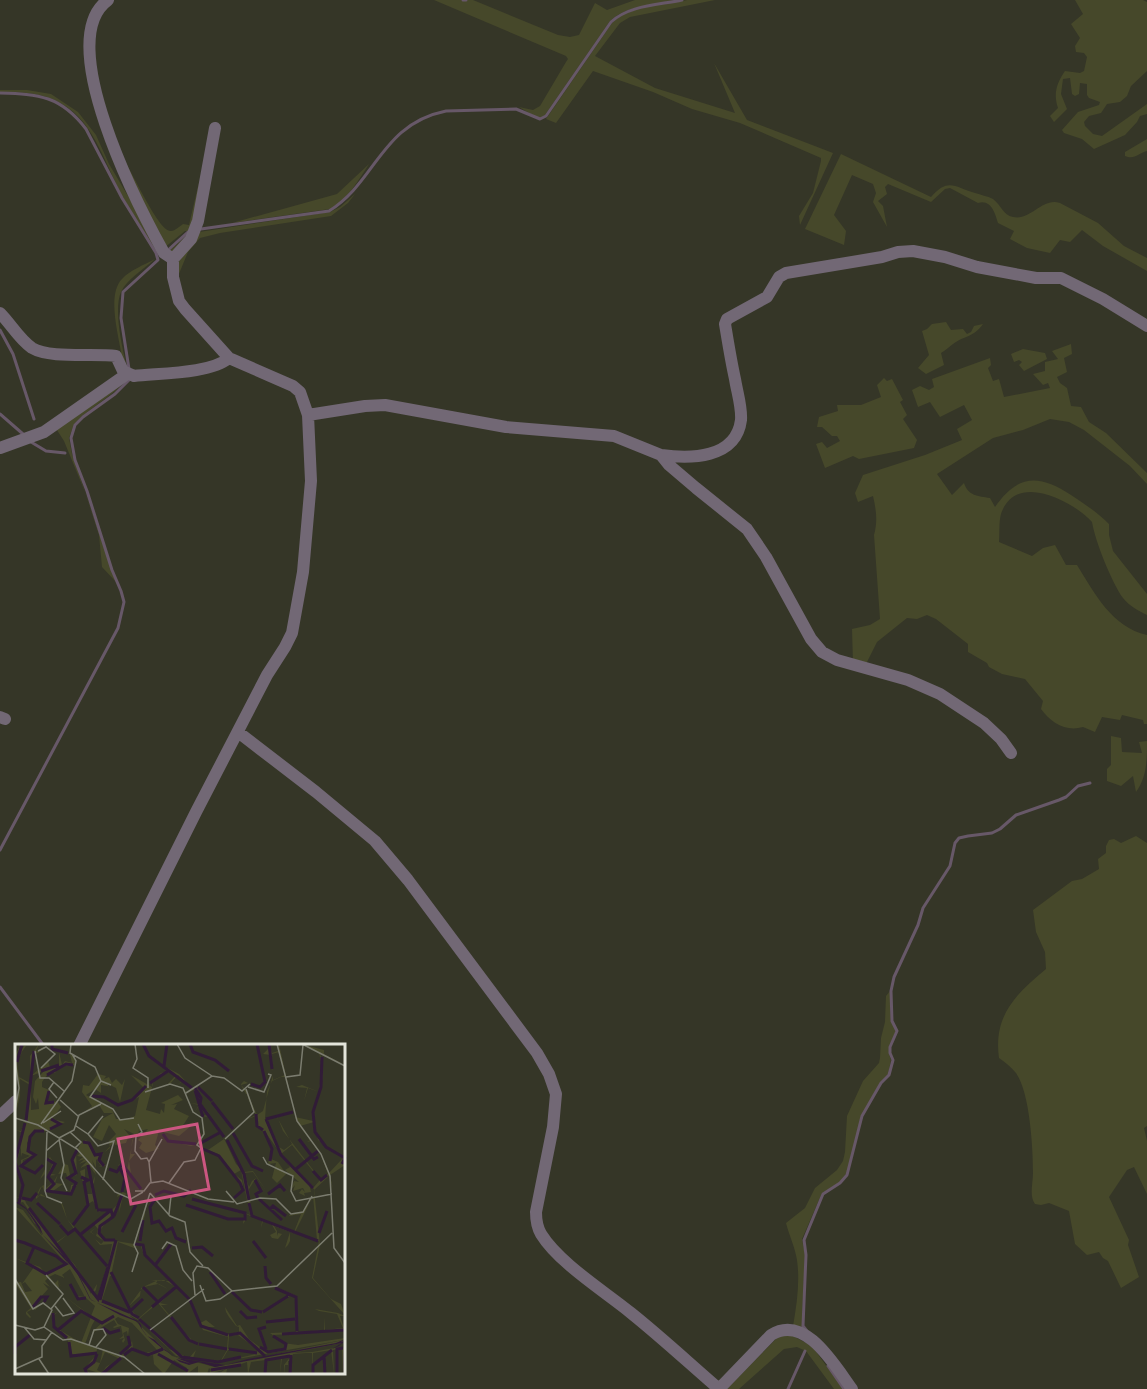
<svg xmlns="http://www.w3.org/2000/svg" width="1147" height="1389" font-family="Cabin,sans-serif">
	<style>
		.green { fill: #46482a }
		.lines { fill: none; stroke-linecap: round; stroke-linejoin: round }
		.stream { stroke: #675868; stroke-width: 3 }
		.minor { stroke: #726875; stroke-width: 12 }
		.inset-river { fill: none; stroke: #311c37; stroke-width: 3 }
		.inset-road { fill: none; stroke: #7b7c6f; stroke-width: 1.5 }
		.view { fill: #cc5681; fill-opacity: 0.15; stroke: #cc5681; stroke-width: 3 }
		.inset-edge { fill: none; stroke: #e4e5db; stroke-width: 3 }
	</style>
	<rect width="100%" height="100%" fill="#353627"/>
	<path class="green" d="M 434,0 L 473,0 L 558,35 L 570,37 L 579,35 L 595,3 L 607,10 L 635,0 L 676,0 C 654,5 627,5 610,21 L 545,115 L 540,118 L 534,116 L 519,107 L 533,110 L 540,106 L 566,62 L 568,59 L 566,56 Z
		M 687,0 L 715,0 L 630,17 L 620,23 L 595,56 L 655,88 L 735,113 L 714,63 L 747,120 L 833,153 L 800,225 L 799,216 L 813,193 L 821,161 L 821,158 L 740,123 L 692,109 L 653,92 L 593,71 L 556,123 L 546,119 L 612,23 C 630,5 663,5 687,0 Z
		M 1075,0 L 1143,0 L 1147,2 L 1147,71 L 1131,86 L 1127,96 L 1120,102 L 1107,104 L 1101,113 L 1089,116 L 1084,122 L 1085,126 L 1093,134 L 1102,136 L 1147,104 L 1147,114 L 1140,116 L 1137,122 L 1125,135 L 1094,149 L 1082,139 L 1064,133 L 1062,130 L 1078,112 L 1099,105 L 1100,102 L 1089,98 L 1087,95 L 1087,84 L 1080,83 L 1079,94 L 1075,96 L 1072,94 L 1070,78 L 1063,79 L 1061,94 L 1067,109 L 1054,122 L 1050,116 L 1058,108 C 1053,93 1057,83 1065,71 L 1080,73 L 1084,71 L 1087,57 L 1084,53 L 1076,52 L 1075,46 L 1080,38 L 1071,24 L 1083,14 Z
		M 0,90 L 27,90 L 51,94 L 78,112 L 96,135 L 109,164 L 137,211 L 159,257 C 148,237 135,218 124,199 C 106,168 95,122 62,104 C 42,92 22,92 0,92 Z
		M 1147,139 L 1147,151 C 1138,153 1135,160 1125,156 L 1125,152 Z
		M 119,152 C 130,166 158,232 171,231 C 175,231 180,226 183,224 L 189,225 L 199,182 L 192,231 L 171,255 L 167,253 L 184,238 L 188,231 L 185,231 L 164,248 Z
		M 841,154 L 931,197 C 948,177 955,187 975,193 C 981,195 987,196 993,199 C 1001,205 1003,215 1013,217 C 1031,221 1042,197 1060,203 L 1098,223 L 1124,246 L 1147,258 L 1147,271 L 1103,246 L 1082,230 L 1070,242 L 1060,240 L 1050,253 L 1027,248 L 1010,239 L 1014,231 L 998,223 C 995,213 991,199 978,203 L 950,188 L 945,189 L 931,202 L 888,184 L 885,187 L 887,194 L 878,201 L 883,206 L 887,227 L 873,202 L 876,193 L 873,184 L 852,175 L 834,215 L 846,231 L 844,245 L 805,229 Z
		M 369,164 C 358,181 348,199 330,209 L 232,223 L 337,194 Z
		M 355,194 L 348,203 L 331,216 L 220,233 L 200,238 L 188,252 L 176,281 L 177,264 L 199,232 L 330,212 L 340,207 Z
		M 155,259 C 144,269 127,279 121,292 C 113,310 123,352 128,371 L 117,354 L 121,352 C 118,333 107,294 122,279 C 130,270 144,265 155,259 Z
		M 946,322 L 951,330 L 963,329 L 967,334 L 971,332 L 974,326 L 983,324 C 973,338 965,335 953,344 C 949,347 946,350 941,353 L 944,365 L 926,374 L 918,368 L 929,355 L 922,331 L 927,329 L 932,324 Z
		M 1071,344 L 1072,354 L 1064,358 L 1067,372 L 1057,377 L 1060,383 L 1067,388 L 1071,406 L 1081,407 L 1089,422 L 1106,433 L 1147,473 L 1147,484 L 1130,466 L 1084,430 L 1069,422 L 1050,419 L 1023,430 L 993,438 L 937,474 L 952,495 L 964,483 C 968,496 978,496 990,498 L 995,507 C 1018,474 1039,474 1071,495 C 1085,504 1098,513 1109,524 L 1109,535 L 1113,551 L 1147,594 L 1147,615 C 1139,611 1129,606 1123,598 C 1112,583 1095,541 1092,522 C 1074,502 1020,473 1003,509 C 998,518 1000,532 999,542 L 1032,556 L 1043,548 L 1055,545 L 1066,565 L 1077,565 C 1095,594 1112,627 1147,635 L 1147,724 L 1144,724 L 1143,720 L 1122,715 L 1120,720 L 1102,717 L 1095,732 L 1083,727 C 1066,732 1051,723 1041,709 L 1043,701 L 1025,679 L 1002,674 L 989,667 L 987,663 L 968,652 L 968,644 L 936,619 L 927,615 L 917,619 L 907,618 L 877,642 L 865,666 L 853,663 L 852,629 L 870,625 L 880,619 L 874,535 C 878,521 876,509 873,496 L 858,502 L 855,493 L 863,475 L 925,455 L 962,440 L 957,429 L 972,420 L 964,405 L 940,417 L 930,402 L 918,407 L 912,390 L 920,386 L 929,390 L 934,387 L 932,379 L 990,358 L 991,365 L 988,368 L 993,381 L 999,379 L 1004,397 L 1050,388 L 1048,383 L 1043,385 L 1033,374 L 1045,371 L 1045,362 L 1058,359 L 1052,351 Z
		M 1023,349 L 1045,353 L 1047,359 L 1024,371 L 1019,365 L 1022,362 L 1019,360 L 1014,362 L 1011,354 Z
		M 129,378 L 114,392 L 82,416 L 74,424 L 69,438 L 72,454 L 116,582 L 102,567 L 99,535 L 85,492 L 64,441 L 55,427 Z
		M 884,378 L 887,381 L 892,379 L 903,400 L 900,402 L 907,415 L 903,419 L 917,440 L 914,448 L 859,459 L 853,456 L 825,468 L 816,444 L 822,442 L 827,448 L 840,441 L 837,436 L 832,436 L 822,427 L 817,427 L 819,417 L 838,411 L 837,405 L 861,405 L 881,397 L 877,385 Z
		M 1111,736 L 1121,738 L 1122,752 L 1142,753 L 1139,742 L 1147,741 C 1147,760 1147,777 1136,792 L 1133,776 L 1121,786 L 1107,781 L 1107,769 L 1111,765 Z
		M 1136,836 L 1147,843 L 1147,1126 L 1144,1128 L 1147,1141 L 1147,1194 L 1134,1167 L 1127,1170 L 1109,1197 L 1129,1240 L 1128,1245 L 1139,1277 L 1121,1288 L 1108,1261 L 1103,1258 L 1099,1252 L 1087,1255 L 1075,1244 L 1069,1211 L 1049,1203 L 1041,1205 L 1035,1204 C 1029,1196 1033,1183 1033,1173 C 1033,1148 1030,1093 1016,1073 C 1011,1067 1005,1062 999,1058 C 993,1015 1017,993 1046,969 L 1045,952 L 1036,932 L 1033,910 L 1072,881 L 1082,879 L 1099,869 L 1098,859 L 1106,853 L 1106,846 L 1109,840 L 1114,839 L 1121,843 Z
		M 890,991 L 891,1021 L 896,1031 L 889,1046 L 889,1054 L 891,1060 L 888,1075 L 880,1083 L 861,1116 L 851,1160 L 846,1174 L 839,1183 L 822,1193 L 802,1239 L 805,1255 L 802,1316 L 802,1326 L 806,1331 L 793,1326 C 797,1304 800,1281 797,1260 C 795,1247 789,1235 786,1223 L 805,1208 L 815,1188 L 837,1170 L 843,1161 L 845,1152 L 847,1116 L 863,1081 L 879,1063 L 880,1058 L 881,1038 L 885,1022 L 886,996 Z
		M 789,1334 L 812,1346 L 843,1389 L 834,1389 L 806,1351 L 797,1347 L 784,1349 L 739,1389 L 727,1389 L 777,1338 Z"/>
	<g class="lines">
		<path class="stream" d="M 463,0 L 466,0
			M 0,93 C 39,94 61,96 86,129 L 122,198 L 156,253 L 158,260 L 123,292 L 121,318 L 129,369
			M 201,229 L 329,211 C 376,182 381,124 446,111 L 516,109 L 540,119 L 546,116 L 611,22 C 629,5 659,5 682,0
			M 167,251 L 188,232
			M 0,330 L 13,354 L 34,419
			M 0,414 L 23,434
			M 31,442 L 46,451 L 65,453
			M 0,850 L 118,628 L 124,602 L 121,591 L 112,570 L 87,491 L 75,460 L 71,438 L 75,425 L 83,417 L 115,394 L 130,379
			M 0,987 L 44,1046
			M 807,1331 L 803,1326 L 806,1255 L 804,1240 L 823,1194 L 840,1183 L 847,1175 L 862,1116 L 881,1083 L 889,1075 L 893,1060 L 890,1053 L 890,1047 L 897,1031 L 892,1021 L 891,991 L 894,977 L 918,925 L 923,908 L 950,866 L 955,843 L 959,838 L 968,836 L 992,833 L 1000,829 L 1016,815 L 1059,800 L 1066,797 L 1078,786 L 1090,783
			M 828,1366 L 844,1389
			M 788,1389 L 805,1351"/>
		<path class="minor" d="M 108,0 C 52,40 138,206 164,253 L 173,259
			M 0,313 C 11,324 19,339 32,348 C 50,359 94,353 116,356 L 123,371 L 134,376 C 159,373 210,374 229,358
			M 308,415 L 365,406 L 385,405 L 506,427 L 614,436 L 661,455 L 669,465 L 696,488 L 747,529 L 766,557 L 811,639 L 822,652 L 837,660 L 908,680 L 940,694 L 984,723 L 1001,739 L 1011,753
			M 0,448 L 44,432 L 127,374
			M 661,455 C 690,459 736,459 741,420 C 742,407 737,392 735,379 C 731,361 728,342 725,324 L 727,319 L 767,297 L 779,277 L 786,273 L 882,257 L 898,252 L 913,251 L 945,257 L 977,267 L 1036,278 L 1061,278 L 1103,299 L 1147,326
			M 0,717 L 5,719
			M 238,732 L 316,792 L 375,841 L 408,880 L 537,1053 L 549,1074 L 556,1094 L 553,1127 L 536,1212 C 536,1220 537,1227 541,1234 C 559,1263 604,1291 631,1313 C 661,1337 690,1364 719,1389 L 771,1335 C 805,1313 835,1366 852,1389
			M 79,1046 L 196,812 L 267,675 L 285,647 L 292,633 L 303,572 L 311,481 L 308,415 L 300,392 L 293,386 L 229,358 L 185,309 L 179,301 L 173,277 L 173,259 L 191,239 L 198,221 L 215,128
			M 0,1116 L 16,1101"/>
	</g>
	<g transform="translate(15 1044)">
		<rect width="330" height="330" fill="#353627"/>
		<path d="M 6,0 L 1,14 L 9,2 L 11,2 L 1,16 L 7,8 L 2,19 L 4,33 L 15,39 L 15,12 L 24,0 L 21,7 L 25,7 L 26,4 L 30,3 L 23,9 L 18,9 L 17,31 L 33,17 L 35,23 L 44,20 L 44,8 L 47,21 L 50,17 L 57,19 L 55,10 L 41,6 L 57,10 L 61,17 L 59,21 L 43,23 L 40,29 L 34,28 L 27,38 L 27,43 L 34,46 L 32,60 L 42,57 L 46,63 L 37,75 L 50,78 L 32,87 L 19,87 L 12,99 L 14,108 L 20,111 L 8,116 L 7,124 L 20,129 L 35,113 L 40,120 L 34,129 L 41,131 L 33,132 L 38,139 L 49,120 L 53,121 L 55,131 L 61,130 L 57,116 L 66,99 L 71,96 L 80,110 L 87,110 L 95,104 L 94,97 L 101,90 L 94,81 L 87,97 L 78,93 L 87,75 L 98,69 L 89,69 L 84,61 L 79,64 L 82,66 L 77,63 L 72,67 L 67,70 L 77,62 L 67,48 L 68,41 L 74,42 L 83,30 L 91,32 L 89,35 L 94,33 L 97,39 L 101,35 L 107,41 L 110,35 L 105,58 L 101,44 L 93,40 L 94,50 L 93,42 L 86,41 L 86,49 L 80,45 L 71,51 L 97,65 L 101,75 L 112,75 L 120,72 L 124,53 L 120,55 L 130,45 L 116,31 L 137,43 L 137,41 L 139,36 L 146,29 L 153,27 L 149,23 L 149,22 L 164,30 L 178,45 L 183,42 L 186,44 L 195,55 L 183,45 L 185,59 L 195,70 L 185,61 L 188,67 L 188,71 L 196,72 L 188,73 L 190,89 L 183,101 L 193,106 L 209,95 L 206,88 L 221,120 L 229,128 L 238,127 L 252,148 L 238,128 L 229,129 L 234,143 L 237,137 L 241,134 L 234,145 L 236,164 L 244,166 L 248,162 L 244,166 L 252,168 L 236,164 L 236,171 L 279,188 L 286,170 L 272,172 L 270,176 L 272,172 L 289,167 L 300,151 L 299,145 L 294,140 L 296,148 L 289,149 L 290,152 L 284,149 L 287,145 L 290,148 L 288,144 L 278,147 L 280,141 L 276,146 L 279,137 L 284,138 L 270,126 L 275,123 L 246,82 L 253,93 L 254,96 L 257,106 L 256,115 L 263,118 L 271,130 L 262,139 L 257,134 L 261,119 L 253,120 L 256,106 L 250,89 L 241,82 L 241,72 L 228,77 L 241,71 L 234,57 L 232,50 L 231,50 L 226,41 L 226,40 L 229,37 L 233,39 L 226,41 L 231,46 L 242,71 L 248,67 L 258,31 L 256,11 L 248,10 L 253,5 L 256,9 L 254,0 L 257,9 L 263,7 L 262,0 L 264,0 L 279,68 L 262,72 L 268,87 L 306,136 L 313,130 L 306,111 L 296,97 L 292,98 L 295,96 L 283,80 L 280,73 L 298,77 L 298,66 L 304,48 L 293,44 L 289,57 L 292,44 L 281,43 L 279,40 L 281,43 L 287,41 L 304,48 L 307,21 L 304,9 L 286,0 L 309,6 L 309,10 L 330,21 L 305,10 L 308,21 L 308,32 L 303,56 L 299,67 L 301,87 L 309,101 L 330,113 L 330,121 L 315,131 L 318,145 L 314,132 L 299,146 L 305,201 L 298,234 L 316,255 L 326,260 L 330,271 L 297,234 L 304,197 L 275,188 L 275,197 L 273,201 L 270,204 L 275,188 L 259,182 L 262,187 L 262,192 L 263,189 L 267,190 L 263,195 L 257,194 L 255,191 L 261,188 L 257,181 L 248,177 L 246,184 L 247,177 L 231,170 L 230,177 L 228,180 L 229,170 L 220,168 L 230,169 L 235,171 L 226,126 L 219,130 L 227,136 L 229,147 L 203,110 L 182,101 L 176,102 L 162,99 L 182,100 L 190,86 L 186,64 L 184,62 L 179,69 L 184,61 L 175,59 L 183,60 L 179,46 L 172,49 L 163,42 L 172,48 L 177,45 L 169,36 L 161,42 L 168,36 L 163,31 L 155,40 L 158,41 L 152,41 L 161,31 L 156,27 L 139,36 L 131,66 L 145,70 L 146,65 L 149,69 L 150,60 L 146,59 L 163,51 L 168,56 L 156,61 L 162,60 L 159,65 L 174,72 L 167,83 L 183,76 L 170,83 L 176,82 L 164,92 L 144,87 L 140,101 L 144,105 L 131,109 L 124,104 L 127,99 L 123,96 L 133,85 L 124,87 L 123,83 L 124,88 L 117,96 L 116,110 L 120,110 L 114,117 L 116,129 L 112,128 L 108,148 L 112,150 L 108,152 L 104,169 L 105,159 L 84,188 L 89,196 L 100,196 L 95,222 L 101,197 L 119,200 L 122,189 L 129,172 L 130,165 L 132,160 L 134,156 L 130,166 L 130,171 L 128,177 L 122,189 L 120,199 L 127,201 L 129,211 L 177,258 L 185,279 L 191,276 L 200,283 L 188,283 L 210,291 L 224,288 L 224,283 L 221,282 L 214,273 L 211,268 L 210,263 L 222,282 L 225,281 L 234,295 L 251,308 L 270,305 L 271,300 L 268,299 L 267,298 L 255,289 L 281,288 L 281,276 L 251,277 L 280,274 L 280,261 L 281,252 L 274,251 L 274,253 L 269,253 L 274,251 L 259,243 L 268,246 L 282,252 L 283,288 L 309,286 L 309,273 L 310,286 L 328,284 L 322,270 L 304,267 L 300,265 L 323,269 L 330,272 L 325,272 L 330,287 L 258,291 L 268,299 L 283,301 L 330,294 L 327,299 L 277,309 L 297,308 L 325,303 L 329,304 L 328,330 L 327,304 L 318,306 L 319,330 L 316,306 L 298,309 L 298,330 L 297,309 L 291,309 L 278,310 L 276,317 L 273,317 L 273,321 L 270,321 L 269,330 L 269,321 L 276,312 L 267,314 L 265,330 L 266,314 L 236,318 L 233,330 L 232,318 L 212,325 L 211,330 L 203,330 L 211,325 L 194,330 L 196,326 L 194,324 L 192,330 L 183,330 L 183,322 L 172,330 L 172,324 L 159,316 L 149,330 L 139,320 L 138,311 L 134,312 L 143,307 L 132,311 L 118,305 L 105,315 L 90,308 L 82,326 L 87,329 L 91,323 L 95,320 L 87,330 L 71,325 L 75,330 L 71,330 L 70,324 L 82,310 L 55,311 L 53,296 L 38,283 L 36,266 L 28,260 L 12,268 L 16,273 L 15,274 L 11,270 L 11,268 L 16,264 L 0,239 L 6,238 L 10,248 L 17,247 L 10,238 L 7,240 L 19,223 L 0,214 L 25,223 L 31,230 L 50,220 L 36,210 L 48,216 L 0,163 L 8,166 L 27,192 L 25,183 L 19,179 L 15,172 L 13,168 L 11,165 L 0,158 L 11,165 L 25,183 L 8,158 L 4,159 L 7,154 L 0,153 L 5,153 L 7,141 L 0,123 L 6,88 L 0,86 L 6,87 L 10,78 L 0,74 L 10,77 L 14,63 L 15,41 L 5,35 L 5,52 L 0,73 L 4,43 L 0,11 ZM 264,8 L 270,31 L 258,36 L 257,10 ZM 29,27 L 20,37 L 18,53 L 21,60 L 23,54 L 24,65 L 16,66 L 16,32 ZM 266,33 L 271,33 L 279,68 L 250,75 L 252,47 L 257,37 ZM 262,73 L 277,100 L 269,106 L 262,102 L 250,76 ZM 299,78 L 303,96 L 328,114 L 314,129 L 306,110 L 285,82 ZM 109,85 L 119,90 L 113,122 L 112,126 L 104,120 L 102,128 L 97,127 L 83,115 L 99,98 L 100,101 L 111,99 L 114,91 ZM 277,101 L 305,136 L 299,143 L 266,110 ZM 6,102 L 6,113 L 7,109 L 15,112 L 6,116 L 6,124 L 11,126 L 21,129 L 33,115 L 38,118 L 32,133 L 37,139 L 31,144 L 33,148 L 57,150 L 58,147 L 57,142 L 62,142 L 62,140 L 56,141 L 55,149 L 38,147 L 48,140 L 40,139 L 43,130 L 51,129 L 53,135 L 61,136 L 54,134 L 62,131 L 61,107 L 65,109 L 62,112 L 68,113 L 63,117 L 70,115 L 64,120 L 72,117 L 65,124 L 73,121 L 77,150 L 72,150 L 70,144 L 70,125 L 65,127 L 73,160 L 78,157 L 84,168 L 92,165 L 94,168 L 78,179 L 83,185 L 81,192 L 76,188 L 80,184 L 75,188 L 89,197 L 86,200 L 80,195 L 85,201 L 97,200 L 93,222 L 52,175 L 49,164 L 47,159 L 45,157 L 52,175 L 59,185 L 92,222 L 82,254 L 77,250 L 81,246 L 82,240 L 76,250 L 60,221 L 41,200 L 53,190 L 46,195 L 39,186 L 46,195 L 40,199 L 11,159 L 10,156 L 13,157 L 16,156 L 21,153 L 21,155 L 25,151 L 26,152 L 31,153 L 26,150 L 22,153 L 27,142 L 30,149 L 29,144 L 31,130 L 31,123 L 25,135 L 31,129 L 29,141 L 27,142 L 25,144 L 20,154 L 7,154 L 8,140 L 1,121 ZM 81,115 L 86,122 L 83,123 L 90,122 L 103,130 L 105,123 L 110,134 L 107,149 L 103,149 L 102,153 L 107,150 L 105,158 L 97,166 L 82,165 L 77,141 L 79,139 L 80,132 L 77,140 L 73,120 L 81,131 L 77,116 L 81,124 ZM 298,152 L 302,196 L 300,196 L 280,188 ZM 103,198 L 119,204 L 125,200 L 129,211 L 157,237 L 136,236 L 141,237 L 126,244 L 125,252 L 114,262 L 97,227 ZM 55,225 L 70,253 L 62,252 L 63,255 L 71,254 L 80,262 L 76,272 L 48,251 L 76,273 L 66,299 L 40,283 L 39,271 L 43,268 L 39,270 L 28,259 L 20,266 L 17,263 L 33,245 L 28,239 L 35,243 L 30,237 L 33,234 L 44,244 L 43,237 L 46,243 L 43,236 L 40,239 L 34,233 L 40,230 L 50,234 L 47,231 ZM 95,232 L 98,232 L 116,269 L 87,256 ZM 143,236 L 149,236 L 161,243 L 143,258 L 129,243 L 143,240 L 153,245 L 148,242 L 144,240 L 141,239 ZM 128,243 L 142,258 L 124,274 L 116,266 L 122,260 L 116,265 L 114,262 ZM 161,243 L 176,259 L 188,286 L 213,293 L 212,304 L 180,299 L 166,285 L 146,261 L 153,261 L 145,259 ZM 143,259 L 176,298 L 212,306 L 205,318 L 178,314 L 181,306 L 174,314 L 154,305 L 125,274 ZM 114,271 L 125,277 L 161,312 L 200,319 L 328,296 L 200,323 L 157,312 ZM 103,273 L 117,279 L 142,306 L 131,309 L 118,304 L 117,297 L 112,309 L 103,312 L 88,305 L 85,319 L 81,318 L 82,304 L 70,300 L 77,281 L 80,276 L 87,279 L 79,286 L 77,289 L 99,276 L 102,281 L 98,283 L 99,284 L 106,282 L 108,292 L 104,295 L 109,294 L 107,297 L 108,299 L 110,296 L 108,289 L 112,287 L 113,292 L 114,284 L 103,280 L 100,275 ZM 223,291 L 243,306 L 241,309 L 213,305 L 214,292 ZM 213,306 L 233,308 L 241,310 L 206,318 Z" fill="#46482a" fill-rule="evenodd"/>
		<path d="M 0,158 L 3,158 L 11,164 L 25,183 L 28,191 L 48,211 L 53,218 L 55,219 L 61,225 L 76,256 L 123,277 L 126,281 L 127,285 L 132,292 L 140,296 L 149,305 L 162,314 L 210,321 L 233,315 L 321,299 L 330,295 L 326,298 L 330,297 L 330,310 L 328,330 L 329,298 L 324,302 L 317,305 L 327,299 L 200,323 L 184,318 L 174,321 L 165,318 L 161,315 L 177,320 L 164,315 L 149,306 L 131,291 L 126,284 L 123,278 L 105,271 L 75,255 L 60,225 L 52,218 L 28,191 L 11,165 Z" fill="#311c37"/>
		<path class="inset-river" d="M 37,0 L 37,5 L 53,9M 128,0 L 134,12 L 177,44M 175,0 L 178,8 L 200,16 L 214,27M 254,0 L 257,25M 307,13 L 306,43 L 298,68 L 300,88 L 311,103 L 330,114 L 327,120M 2,18 L 7,0M 149,22 L 152,0M 26,27 L 44,21M 32,31 L 51,20 L 58,21M 135,39 L 153,27M 236,40 L 245,43 L 250,38 L 242,0M 183,43 L 197,57M 180,44 L 186,54 L 185,60 L 209,93M 180,46 L 188,73M 34,47 L 31,59 L 39,58M 77,52 L 89,53 L 103,61 L 117,56 L 131,42M 197,58 L 218,85M 241,70 L 242,82 L 248,86M 251,75 L 266,111 L 298,144M 251,75 L 278,68M 11,77 L 19,7M 35,85 L 45,80 L 36,75M 249,87 L 257,105 L 255,117M 218,89 L 237,122 L 248,127M 148,90 L 153,97 L 181,100M 284,95 L 299,115 L 303,113M 212,96 L 229,130 L 234,156M 68,98 L 74,99 L 80,111 L 86,110 L 84,116 L 89,122M 184,100 L 206,88M 188,105 L 204,112 L 225,139 L 228,146 L 219,154M 32,115 L 40,120 L 33,133 L 39,140 L 32,147 L 56,150 L 61,139 L 53,134 L 61,129 L 57,116 L 62,106M 28,121 L 20,129 L 6,122 L 20,111 L 13,107 L 15,93 L 20,87 L 29,87M 73,121 L 82,165M 104,122 L 110,134 L 107,148M 94,125 L 102,128 L 107,120 L 126,145M 281,125 L 303,107M 298,127 L 306,136 L 312,131M 240,136 L 246,147 L 241,150 L 243,154M 253,150 L 265,141 L 270,147M 140,151 L 149,147 L 169,152 L 176,146M 7,154 L 16,156 L 22,149M 140,155 L 135,163 L 137,179 L 144,177 L 151,187 L 157,184 L 161,194 L 171,198M 244,155 L 267,176M 4,159 L 8,141 L 0,118 L 10,79M 22,159 L 45,180M 234,159 L 237,172 L 303,197M 171,161 L 213,175 L 230,175 L 230,169 L 177,155M 14,164 L 83,255 L 93,223M 82,166 L 96,166 L 98,173 L 85,182 L 84,189 L 90,196 L 100,196M 254,166 L 258,162 L 271,172M 99,172 L 107,151M 45,181 L 53,190 L 60,185 L 92,222M 58,181 L 73,161 L 69,138 L 73,136 L 66,133M 107,188 L 121,161M 304,189 L 312,167M 66,190 L 95,167M 0,196 L 10,199 L 41,212 L 51,220 L 31,230 L 12,219 L 19,203M 125,197 L 128,176M 238,197 L 251,214M 120,200 L 128,201 L 130,211 L 174,255M 177,204 L 187,203 L 198,212M 141,220 L 156,200M 250,222 L 251,234 L 256,240M 96,228 L 117,270 L 124,274M 195,228 L 210,250M 55,240 L 63,255 L 71,254M 128,243 L 142,257M 260,244 L 281,253 L 282,287M 217,248 L 236,266 L 247,268M 85,256 L 101,196M 175,256 L 186,282 L 213,291M 87,257 L 114,268 L 128,255M 18,263 L 26,253 L 32,253 L 29,258M 137,263 L 161,243M 225,267 L 232,274 L 242,273M 248,268 L 273,252M 38,269 L 39,283 L 52,294M 156,273 L 174,296 L 183,300M 124,275 L 167,313 L 203,318 L 226,313M 251,278 L 280,275M 88,284 L 95,289 L 105,286M 43,286 L 66,267 L 87,279 L 99,272M 267,290 L 330,286M 214,291 L 225,289 L 250,312M 54,298 L 56,312 L 82,309M 184,300 L 212,305M 245,303 L 253,308 L 270,305 L 271,300 L 258,292M 214,305 L 242,309M 251,305 L 244,285 L 251,283M 0,310 L 0,303 L 15,291M 105,310 L 115,301 L 113,292M 143,310 L 173,327M 109,311 L 117,305 L 133,311 L 148,305M 309,312 L 310,330M 196,326 L 226,321M 72,330 L 70,325 L 79,318 L 82,310M 87,330 L 106,314M 250,330 L 251,316 L 275,312M 275,330 L 276,311M 298,330 L 298,321 L 317,306M 322,330 L 322,305 L 328,304"/>
		<path class="inset-road" d="M 56,0 L 55,9 L 80,23 L 86,37M 120,0 L 122,15 L 118,24 L 133,34 L 133,44M 162,0 L 170,14 L 197,32M 262,0 L 282,77 L 306,110 L 315,132 L 319,204 L 330,219M 287,0 L 330,22M 20,7 L 25,34 L 34,34 L 49,47M 23,7 L 31,3 L 40,10 L 26,24M 0,16 L 4,44 L 0,67M 271,33 L 285,31 L 288,1M 39,38 L 34,45 L 42,54M 96,41 L 86,37 L 75,53 L 98,65 L 105,76 L 119,74M 233,43 L 249,48 L 256,31 L 253,30M 130,48 L 155,40 L 168,44 L 178,68 L 187,74 L 189,90 L 182,101 L 186,104 L 180,116 L 169,118 L 154,139M 171,49 L 197,32 L 209,34 L 227,47 L 235,40M 45,56 L 63,72M 0,74 L 23,81 L 62,105 L 100,148 L 116,155 L 128,148M 28,79 L 46,67M 26,80 L 57,37 L 61,17 L 57,10M 123,80 L 127,88 L 121,92 L 120,107 L 126,115 L 132,114 L 134,118M 61,82 L 73,90 L 88,72M 32,88 L 30,147 L 32,153 L 47,159M 55,88 L 66,98 L 60,104M 73,90 L 83,102 L 99,97 L 88,136M 44,94 L 59,86 L 64,71 L 86,60M 44,95 L 49,121 L 46,134 L 52,147M 210,95 L 239,68 L 231,45M 31,107 L 45,95M 248,113 L 252,120 L 278,132 L 276,147 L 281,157 L 317,150M 136,138 L 134,118 L 147,95M 120,147 L 129,147 L 135,139 L 148,137 L 193,155 L 219,158M 211,147 L 222,160 L 245,154 L 261,155 L 276,170 L 288,168 L 297,152M 135,149 L 155,172 L 170,178 L 175,208 L 188,222M 154,170 L 156,152M 147,205 L 152,198 L 161,202 L 168,226 L 177,237M 117,228 L 123,209 L 119,201 L 135,149M 31,231 L 48,250 L 36,265M 0,235 L 18,265 L 28,259 L 37,266 L 29,283 L 48,296 L 56,295 L 109,313 L 130,330M 185,241 L 191,257 L 205,255 L 217,247 L 262,242 L 317,189M 180,251 L 178,229 L 182,222 L 193,224 L 217,247M 40,262 L 48,272 L 59,269 L 48,254M 0,281 L 20,286 L 29,283M 9,283 L 19,295 L 32,296M 135,286 L 189,245M 74,301 L 79,286 L 88,285 L 91,291 L 81,303M 24,315 L 34,330M 0,325 L 27,313 L 27,302 L 37,288"/>
		<path class="view" d="M 182,80 L 194,145 L 116,160 L 103,95 Z"/>
		<rect width="330" height="330" class="inset-edge"/>
	</g>
</svg>
